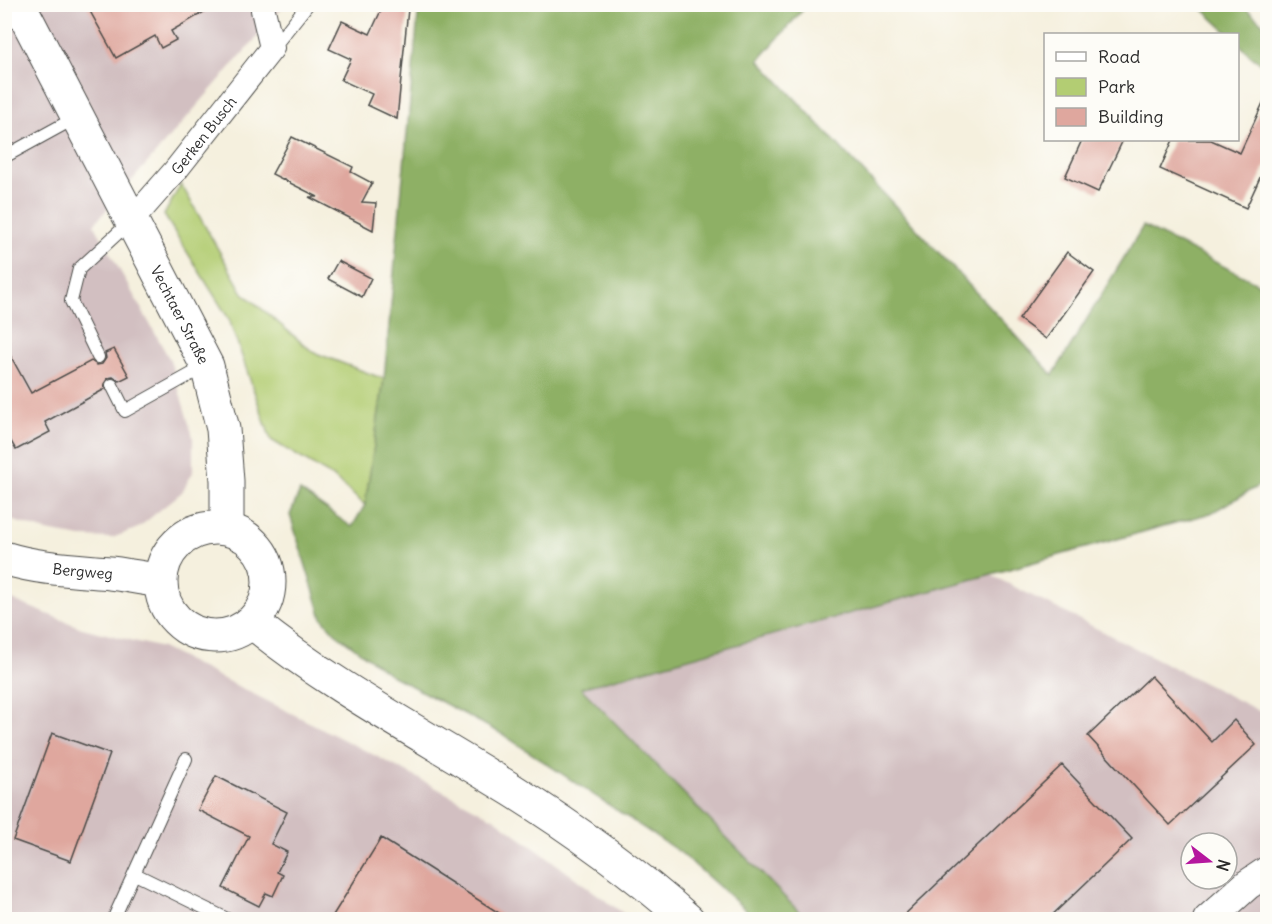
<svg xmlns="http://www.w3.org/2000/svg" width="1272" height="924" font-family="Delius,sans-serif">
	<style>
		.industrial { fill: #d2bfc1; fill-rule: evenodd }
		.green { fill: #b3cd73; stroke: #6f7c4f; stroke-width: 1.5 }
		.forest { fill: #8eb065; stroke: #5c6e48; stroke-width: 1.5 }
		.building { fill: #dfa79e }
		.lines { fill: none; stroke-linecap: round; stroke-linejoin: round }
		.service-casing { stroke: #494946; stroke-width: 14 }
		.minor-casing { stroke: #494946; stroke-width: 26 }
		.tertiary-casing { stroke: #494946; stroke-width: 32 }
		.secondary-casing { stroke: #494946; stroke-width: 35 }
		.service { stroke: #fff; stroke-width: 12 }
		.minor { stroke: #fff; stroke-width: 24 }
		.tertiary { stroke: #fff; stroke-width: 30 }
		.secondary { stroke: #fff; stroke-width: 33 }
		.labels { text-anchor: middle; dominant-baseline: central; stroke-width: 4.5; stroke-linejoin: round; paint-order: stroke }
		.street-label { font-size: 15px; fill: #2b2b2b; stroke: #fdfcf7 }
	</style>
	<rect width="100%" height="100%" fill="#fdfcf7"/>
	<filter id="ink" filterUnits="userSpaceOnUse"><feTurbulence type="fractalNoise" baseFrequency=".0167" numOctaves="2"/><feDisplacementMap in="SourceGraphic" scale="12" xChannelSelector="R" yChannelSelector="G"/><feConvolveMatrix kernelMatrix="1 2 1 2 8 2 1 2 1" color-interpolation-filters="sRGB"/></filter>
	<filter id="wash" filterUnits="userSpaceOnUse"><feTurbulence type="fractalNoise" baseFrequency=".008" numOctaves="4" result="noise"/><feDisplacementMap in="SourceGraphic" scale="24" xChannelSelector="R" yChannelSelector="G"/><feGaussianBlur stdDeviation="1.35" result="paint"/><feColorMatrix in="noise" values="0 0 0 0 0 0 0 0 0 0 0 0 0 0 0 0 0 1.4 0 .05"/><feComposite in="paint" operator="in"/></filter>
	<g filter="url(#wash)">
		<rect width="100%" height="100%" fill="#f5f0de"/>
		<path class="industrial" d="M 4,5 L 285,5 L 94,224 L 170,360 L 193,437 L 193,472 L 182,492 L 138,528 L 112,538 L 81,537 L 46,531 L 5,518 Z
			M 989,574 L 1267,715 L 1267,919 L 806,919 L 581,688 ZM 1191,843 L 1227,843 L 1227,879 L 1191,879 Z
			M 5,597 L 82,628 L 162,648 L 376,756 L 495,819 L 631,919 L 5,920 Z"/>
		<path class="green" d="M 181,184 L 243,293 L 313,352 L 384,379 L 365,505 L 333,477 L 271,440 L 229,319 L 164,215 Z"/>
		<path class="forest" d="M 419,5 L 807,5 L 759,60 L 1053,375 L 1143,226 L 1267,288 L 1267,481 L 1211,513 L 581,688 L 806,919 L 756,919 L 681,853 L 502,734 L 391,675 L 335,633 L 322,618 L 290,515 L 300,491 L 352,527 L 365,505 L 384,379 Z
			M 1198,5 L 1242,5 L 1267,27 L 1267,67 L 1253,58 L 1238,43 L 1238,34 L 1229,34 Z"/>
		<g id="blocks">
			<path class="building" d="M 86,4 L 218,4 L 171,31 L 176,40 L 161,48 L 155,36 L 116,58 Z
				M 384,4 L 408,9 L 397,119 L 367,105 L 372,94 L 341,80 L 351,59 L 329,49 L 342,21 L 370,34 Z
				M 1268,92 L 1268,160 L 1246,208 L 1160,169 L 1173,140 L 1211,140 L 1240,153 Z
				M 292,137 L 353,167 L 351,172 L 372,183 L 362,202 L 376,203 L 373,230 L 309,197 L 318,197 L 272,174 Z
				M 1082,140 L 1123,140 L 1098,192 L 1065,177 Z
				M 1067,252 L 1094,272 L 1046,339 L 1019,319 Z
				M 338,261 L 371,278 L 362,297 L 328,279 Z
				M 4,344 L 31,393 L 91,361 L 97,365 L 102,364 L 106,358 L 105,353 L 114,349 L 129,376 L 119,381 L 113,377 L 108,378 L 104,384 L 105,389 L 45,422 L 50,432 L 16,450 L 4,429 Z
				M 1151,676 L 1212,742 L 1234,720 L 1256,745 L 1170,825 L 1088,736 Z
				M 52,733 L 110,754 L 71,861 L 13,840 Z
				M 1062,765 L 1132,839 L 1047,920 L 899,920 Z
				M 216,776 L 287,812 L 271,844 L 287,852 L 277,872 L 283,875 L 273,896 L 266,893 L 259,906 L 223,888 L 249,836 L 198,810 Z
				M 381,838 L 510,920 L 330,920 Z"/>
		</g>
	</g>
	<g filter="url(#ink)">
		<use href="#blocks" fill-opacity="0" stroke="#494946" stroke-width="1.5"/>
		<g class="lines">
			<g class="service-casing">
				<path id="service" d="M 273,48 L 308,4
					M 4,157 L 77,117
					M 98,357 L 71,301 L 79,269 L 131,221
					M 112,385 L 125,411 L 204,367
					M 135,874 L 229,920
					M 113,920 L 186,759"/>
			</g>
			<g class="minor-casing">
				<g id="minor">
					<path id="s1" d="M 132,220 L 175,171 L 272,48 L 263,10"/>
				</g>
			</g>
			<g class="tertiary-casing">
				<path id="tertiary" d="M 1208,920 L 1247,885 L 1268,871"/>
			</g>
			<g class="secondary-casing">
				<g id="secondary">
					<path id="s2" d="M 19,4 L 207,366 L 223,429 L 227,481 L 227,529"/>
					<circle cx="215" cy="582" r="54"/>
					<path id="s3" d="M 4,558 C 39,569 74,570 110,573 C 127,575 143,578 160,581"/>
					<path d="M 252,622 C 332,687 424,735 512,790 C 574,829 633,871 688,920"/>
				</g>
			</g>
			<use href="#service" class="service"/>
			<use href="#minor" class="minor"/>
			<use href="#tertiary" class="tertiary"/>
			<use href="#secondary" class="secondary"/>
		</g>
	</g>
	<g class="labels">
		<g class="street-label">
			<text stroke="none"><textPath href="#s1" startOffset="111">Gerken Busch</textPath></text>
			<text stroke="none"><textPath href="#s2" startOffset="350">Vechtaer Straße</textPath></text>
			<text stroke="none"><textPath href="#s3" startOffset="80">Bergweg</textPath></text>
		</g>
	</g>
	<rect width="1272" height="924" fill="none" stroke="#fdfcf7" stroke-width="24"/>
	<rect x="1044" y="33" width="195" height="108" fill="#fdfcf7" stroke="#a9a8a5" stroke-width="1.5"/>
	<rect x="1056" y="52" width="30" height="9" fill="#ffffff" stroke="#a9a8a5" stroke-width="1.5"/>
	<text x="1098" y="63" font-size="18" fill="#2b2b2b">Road</text>
	<rect x="1056" y="78" width="30" height="18" fill="#b3cd73" stroke="#a9a8a5" stroke-width="1.5"/>
	<text x="1098" y="93" font-size="18" fill="#2b2b2b">Park</text>
	<rect x="1056" y="108" width="30" height="18" fill="#dfa79e" stroke="#a9a8a5" stroke-width="1.5"/>
	<text x="1098" y="123" font-size="18" fill="#2b2b2b">Building</text>
	<g transform="translate(1209 861) rotate(107)"><circle r="28" fill="#fdfcf7" stroke="#a9a8a5" stroke-width="1.5"/>
	<path d="M0-4.5L10 22L0 15L-10 22Z" fill="#b5179e"/>
	<text y="-9" font-size="16" font-weight="bold" text-anchor="middle" fill="#2b2b2b">N</text>
	</g>
</svg>
